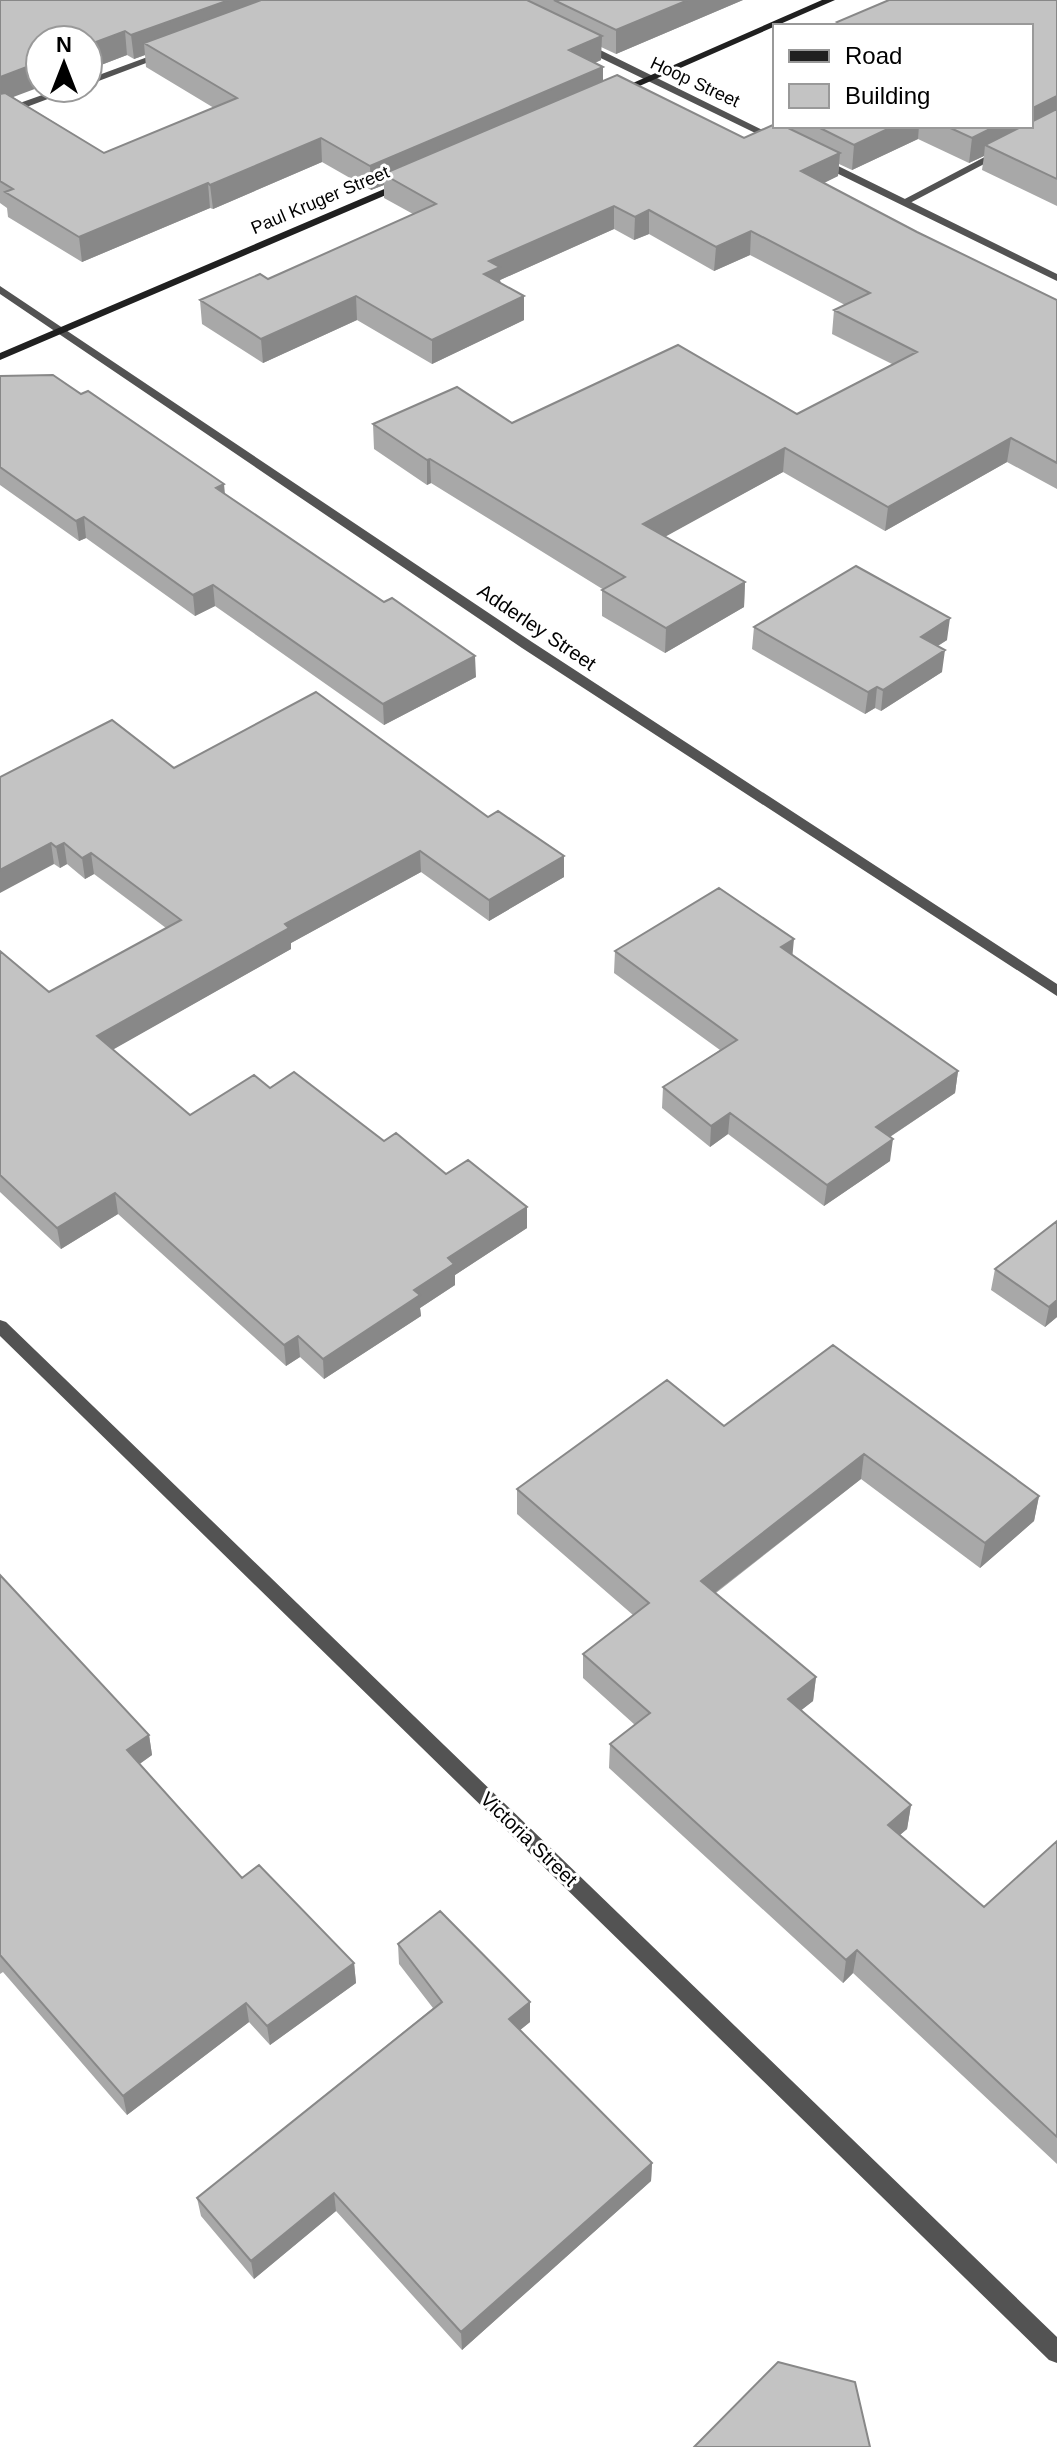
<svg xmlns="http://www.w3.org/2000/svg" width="1057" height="2447" font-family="Arial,sans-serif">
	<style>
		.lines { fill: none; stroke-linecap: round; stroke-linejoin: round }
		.lane { fill: #535353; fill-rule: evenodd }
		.street { fill: #535353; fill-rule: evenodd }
		.secondary { fill: #202020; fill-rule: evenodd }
		.wall { fill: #a8a8a8; fill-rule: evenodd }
		.shaded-wall { fill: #888 }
		.building { fill: #c3c3c3; stroke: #888; stroke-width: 2 }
		.labels { text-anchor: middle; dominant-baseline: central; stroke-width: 6; stroke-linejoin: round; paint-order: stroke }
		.far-street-label { font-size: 18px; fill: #000; stroke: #fff }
		.street-label { font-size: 20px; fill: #000; stroke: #fff }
	</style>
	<rect width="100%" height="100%" fill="#fff"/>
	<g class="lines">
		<path class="lane" d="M 161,52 L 170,54 L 88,85 L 88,79 Z
			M 62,88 L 77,88 L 0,117 L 0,110 Z
			M 998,150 L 1007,152 L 908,204 L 899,202 Z"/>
		<path class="street" d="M 580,44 L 588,44 L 785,141 L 776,143 L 580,48 Z
			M 818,160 L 826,160 L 1057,274 L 1057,281 L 818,164 Z
			M 0,286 L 532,642 L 1057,984 L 1057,996 L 522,648 L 0,294 Z
			M 0,1320 L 6,1322 L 1057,2337 L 1057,2363 L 1049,2360 L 0,1336 Z"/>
		<path class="secondary" d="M 822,0 L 835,0 L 619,95 L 610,93 Z
			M 403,181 L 407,182 L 407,186 L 0,360 L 0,353 Z"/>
	</g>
	<path class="wall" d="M 0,0 L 743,0 L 616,54 L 601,47 L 601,60 L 595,63 L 603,67 L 603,81 L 744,138 L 790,129 L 791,126 L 1031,126 L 1031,26 L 837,26 L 837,22 L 1057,0 L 1057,206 L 982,170 L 984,156 L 969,163 L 918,139 L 852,170 L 839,164 L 838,176 L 824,183 L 917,232 L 1057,300 L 1057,489 L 1007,462 L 885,531 L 783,472 L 665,536 L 745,582 L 744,607 L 665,653 L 602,616 L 602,590 L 604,590 L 431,483 L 427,485 L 374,449 L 373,424 L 512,423 L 797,414 L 892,364 L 832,334 L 834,310 L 845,305 L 750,255 L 714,271 L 649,234 L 634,240 L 614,229 L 500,280 L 501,283 L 524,320 L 432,364 L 357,320 L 263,363 L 202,324 L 200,300 L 268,279 L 413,214 L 384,198 L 384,185 L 371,190 L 322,162 L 213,209 L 210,208 L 82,262 L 8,217 L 7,208 L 0,203 ZM 88,40 L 88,70 L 127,55 L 134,59 L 145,55 L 146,67 L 214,108 L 104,153 L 13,97 Z
		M 0,376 L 225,494 L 476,677 L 384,725 L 215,606 L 195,616 L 86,538 L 79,541 L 0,485 Z
		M 754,627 L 947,640 L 938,646 L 942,672 L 881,711 L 875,708 L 865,714 L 752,649 Z
		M 174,768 L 564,877 L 489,921 L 421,872 L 291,943 L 291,949 L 113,1049 L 190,1115 L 270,1088 L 384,1141 L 446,1174 L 527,1207 L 527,1228 L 455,1275 L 455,1285 L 420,1308 L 421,1316 L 324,1379 L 300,1357 L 286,1366 L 118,1214 L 61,1249 L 0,1192 L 0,951 L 49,992 L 166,928 L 94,874 L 85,879 L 67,864 L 60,868 L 54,864 L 0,777 Z
		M 615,951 L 792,955 L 958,1071 L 955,1093 L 890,1137 L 890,1161 L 824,1206 L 728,1134 L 710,1147 L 662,1108 L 663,1087 L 720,1050 L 614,973 Z
		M 1057,1221 L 1057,1317 L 1045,1327 L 991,1290 L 995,1269 Z
		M 833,1345 L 1039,1496 L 1034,1521 L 980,1568 L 861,1479 L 716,1593 L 816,1677 L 813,1701 L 801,1710 L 911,1805 L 907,1829 L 900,1835 L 984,1907 L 1057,1841 L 1057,2164 L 853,1973 L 843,1983 L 609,1768 L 610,1744 L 635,1725 L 583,1678 L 583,1654 L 633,1615 L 517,1514 L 517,1489 L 724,1426 Z
		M 0,1575 L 149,1735 L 152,1755 L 139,1764 L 242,1878 L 354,1963 L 356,1983 L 270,2045 L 249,2022 L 127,2115 L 3,1972 L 0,1974 Z
		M 398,1944 L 530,2002 L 530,2022 L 520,2030 L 652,2163 L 651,2181 L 462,2350 L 336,2211 L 254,2279 L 201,2216 L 197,2198 L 433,2008 L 399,1964 Z"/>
	<path class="shaded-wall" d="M 229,0 L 295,0 L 144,43 L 145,55 L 134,59 L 131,35 Z
		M 688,0 L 743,0 L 616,54 L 616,30 Z
		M 125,31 L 127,55 L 88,70 L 88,45 Z
		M 602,36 L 601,60 L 569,74 L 569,50 Z
		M 40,62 L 40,87 L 0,102 L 0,77 Z
		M 603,67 L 603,91 L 383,174 L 384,185 L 371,190 L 370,166 Z
		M 1057,96 L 1057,119 L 985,145 L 984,156 L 969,163 L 972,138 L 996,126 L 1031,126 L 1031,109 Z
		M 894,126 L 919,126 L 918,139 L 852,170 L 854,145 Z
		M 321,138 L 322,162 L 213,209 L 210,185 Z
		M 840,153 L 838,176 L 799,195 L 801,171 Z
		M 208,183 L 210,208 L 82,262 L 79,237 Z
		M 614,206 L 614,229 L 500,280 L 501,290 L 484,274 L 489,261 Z
		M 649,210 L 649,234 L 634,240 L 635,217 Z
		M 751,231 L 750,255 L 714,271 L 716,247 Z
		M 356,296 L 357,320 L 263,363 L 261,339 Z
		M 524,296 L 524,320 L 432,364 L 432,340 Z
		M 1011,438 L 1007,462 L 885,531 L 888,507 Z
		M 785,448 L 783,472 L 643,549 L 643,524 Z
		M 430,459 L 431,483 L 427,485 L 427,460 Z
		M 224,484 L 226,505 L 216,488 Z
		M 84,517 L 86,538 L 79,541 L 76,521 Z
		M 745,582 L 744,607 L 665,653 L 666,628 Z
		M 213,585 L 215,606 L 195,616 L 193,595 Z
		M 950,618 L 947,640 L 918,658 L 921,637 Z
		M 945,650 L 942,672 L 881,711 L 883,690 Z
		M 475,656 L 476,677 L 384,725 L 383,704 Z
		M 877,687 L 875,708 L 865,714 L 868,692 Z
		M 51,843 L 54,864 L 0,893 L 0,870 Z
		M 64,843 L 67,864 L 60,868 L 56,847 Z
		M 420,851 L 421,872 L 291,943 L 291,949 L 100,1057 L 97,1036 L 285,924 Z
		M 91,853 L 94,874 L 85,879 L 82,858 Z
		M 564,856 L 564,877 L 489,921 L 489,900 Z
		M 794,939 L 792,960 L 781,947 Z
		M 958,1071 L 955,1093 L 873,1148 L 876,1127 Z
		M 730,1113 L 728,1134 L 710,1147 L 711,1126 Z
		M 893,1139 L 890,1161 L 824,1206 L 827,1185 Z
		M 115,1193 L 118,1214 L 61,1249 L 57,1228 Z
		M 527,1207 L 527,1228 L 455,1275 L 455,1285 L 420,1308 L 421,1316 L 324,1379 L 323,1359 L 414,1290 L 448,1258 Z
		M 1057,1300 L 1057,1317 L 1045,1327 L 1049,1307 Z
		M 298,1336 L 300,1357 L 286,1366 L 284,1345 Z
		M 864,1454 L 861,1479 L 699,1605 L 701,1581 Z
		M 1039,1496 L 1034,1521 L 980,1568 L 985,1543 Z
		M 816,1677 L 813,1701 L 785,1723 L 788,1699 Z
		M 149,1735 L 152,1755 L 130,1771 L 127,1750 Z
		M 911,1805 L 907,1829 L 884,1848 L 888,1825 Z
		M 857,1950 L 853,1973 L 843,1983 L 846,1960 Z
		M 354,1963 L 356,1983 L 270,2045 L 267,2026 Z
		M 530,2002 L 530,2022 L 509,2039 L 509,2019 Z
		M 246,2003 L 249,2022 L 127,2115 L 123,2096 Z
		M 652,2163 L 651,2181 L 462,2350 L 461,2332 Z
		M 334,2193 L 336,2211 L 254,2279 L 251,2261 Z"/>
	<path class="building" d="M 0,0 L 229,0 L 131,35 L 125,31 L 88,45 L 88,40 L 40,40 L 40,62 L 0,77 Z
		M 261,0 L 527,0 L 602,36 L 569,50 L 603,67 L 370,166 L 321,138 L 210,185 L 208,183 L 79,237 L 5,192 L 13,189 L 0,181 L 0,94 L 5,93 L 104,153 L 237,98 L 144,43 Z
		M 554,0 L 688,0 L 616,30 Z
		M 889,0 L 1057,0 L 1057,96 L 1031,109 L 1031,26 L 845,26 L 837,22 Z
		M 617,75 L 744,138 L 775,124 L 775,126 L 784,126 L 840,153 L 801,171 L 917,232 L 1057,300 L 1057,463 L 1011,438 L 888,507 L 785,448 L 643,524 L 745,582 L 666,628 L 602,590 L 625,577 L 430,459 L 427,460 L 373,424 L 457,387 L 512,423 L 678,345 L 797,414 L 917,352 L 834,310 L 870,293 L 751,231 L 716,247 L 649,210 L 635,217 L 614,206 L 489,261 L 500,267 L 484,274 L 524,296 L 432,340 L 356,296 L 261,339 L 200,300 L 260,274 L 268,279 L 436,204 L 383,174 Z
		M 1057,109 L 1057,179 L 985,145 L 1023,126 L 1031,126 L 1031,122 Z
		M 816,126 L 894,126 L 854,145 Z
		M 946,126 L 996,126 L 972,138 Z
		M 53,375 L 81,394 L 88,391 L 224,484 L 216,488 L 384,602 L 392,598 L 475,656 L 383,704 L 213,585 L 193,595 L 84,517 L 76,521 L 0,467 L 0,376 Z
		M 856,566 L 950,618 L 921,637 L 945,650 L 883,690 L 877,687 L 868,692 L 754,627 Z
		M 316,692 L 488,817 L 498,811 L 564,856 L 489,900 L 420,851 L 285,924 L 289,928 L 97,1036 L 190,1115 L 254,1075 L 270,1088 L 294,1072 L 384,1141 L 396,1133 L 446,1174 L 468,1160 L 527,1207 L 448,1258 L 454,1264 L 414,1290 L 420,1295 L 323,1359 L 298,1336 L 284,1345 L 115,1193 L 57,1228 L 0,1175 L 0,951 L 49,992 L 181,920 L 91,853 L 82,858 L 64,843 L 56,847 L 51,843 L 0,870 L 0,777 L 112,720 L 174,768 Z
		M 719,888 L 794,939 L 781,947 L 958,1071 L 876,1127 L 893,1139 L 827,1185 L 730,1113 L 711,1126 L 663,1087 L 737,1040 L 615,951 Z
		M 1057,1221 L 1057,1300 L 1049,1307 L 995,1269 Z
		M 833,1345 L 1039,1496 L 985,1543 L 864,1454 L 701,1581 L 816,1677 L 788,1699 L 911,1805 L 888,1825 L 984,1907 L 1057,1841 L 1057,2137 L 857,1950 L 846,1960 L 610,1744 L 650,1713 L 583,1654 L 649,1603 L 517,1489 L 667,1380 L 724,1426 Z
		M 0,1575 L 149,1735 L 127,1750 L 242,1878 L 259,1865 L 354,1963 L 267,2026 L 246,2003 L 123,2096 L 0,1955 Z
		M 440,1911 L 530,2002 L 509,2019 L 652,2163 L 461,2332 L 334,2193 L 251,2261 L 197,2198 L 442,2002 L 398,1944 Z
		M 778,2362 L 855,2382 L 870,2447 L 694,2447 Z"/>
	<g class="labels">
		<g class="far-street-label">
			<text transform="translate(695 82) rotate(25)">Hoop Street</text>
			<text transform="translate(320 200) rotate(-23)">Paul Kruger Street</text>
		</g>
		<g class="street-label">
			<text transform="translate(537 627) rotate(34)">Adderley Street</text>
			<text transform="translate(529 1839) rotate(44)">Victoria Street</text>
		</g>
	</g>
	<rect x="773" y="24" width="260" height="104" fill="#ffffff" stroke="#999999" stroke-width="2"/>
	<rect x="789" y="50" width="40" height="12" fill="#202020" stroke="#999999" stroke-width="2"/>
	<text x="845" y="64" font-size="24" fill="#000000">Road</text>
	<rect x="789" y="84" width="40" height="24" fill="#c3c3c3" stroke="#999999" stroke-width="2"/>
	<text x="845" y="104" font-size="24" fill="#000000">Building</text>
	<g transform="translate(64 64)"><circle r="38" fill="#ffffff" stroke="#999999" stroke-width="2"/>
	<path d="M0-6L14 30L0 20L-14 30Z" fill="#000000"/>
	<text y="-12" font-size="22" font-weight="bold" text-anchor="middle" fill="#000000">N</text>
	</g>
</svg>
